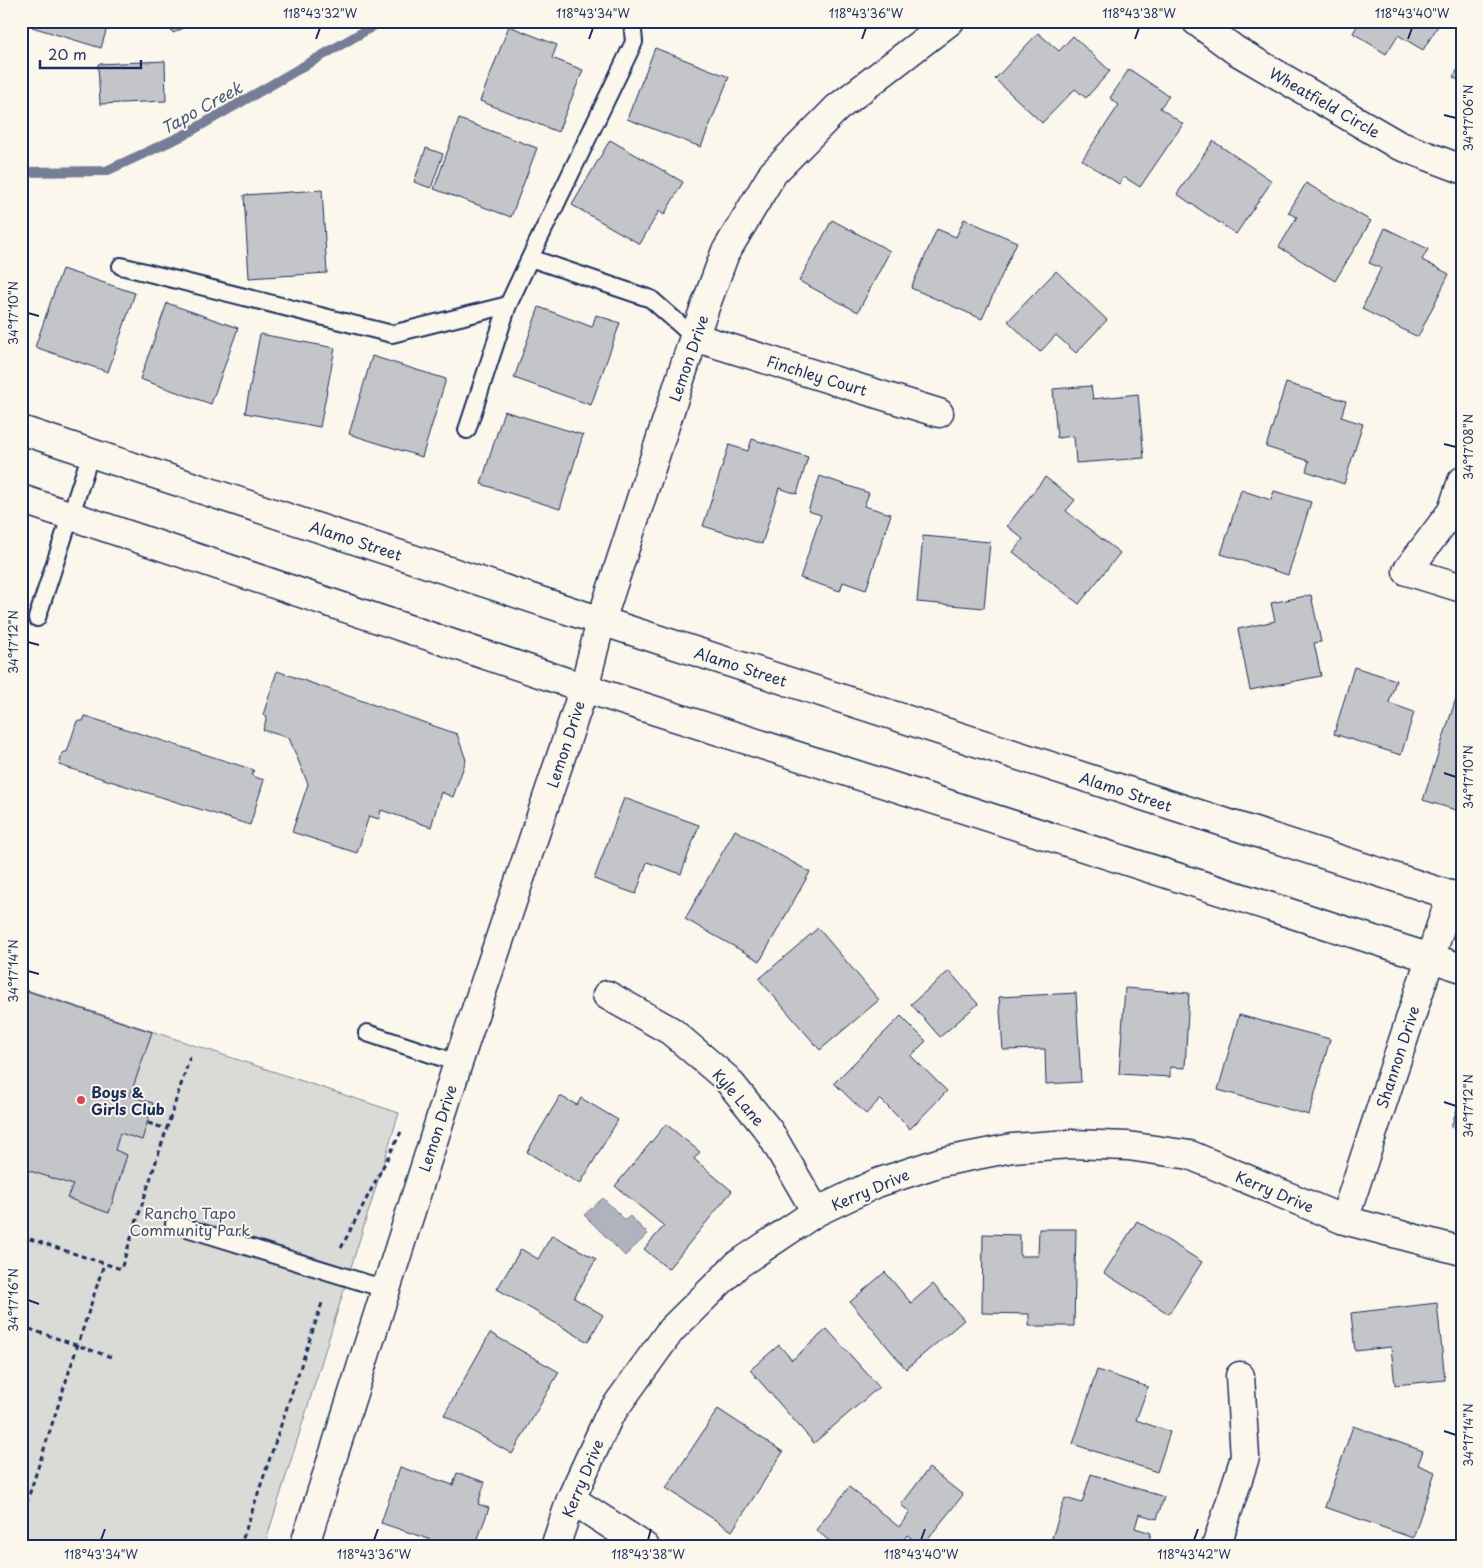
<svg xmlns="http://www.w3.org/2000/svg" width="1483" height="1568" font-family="'Playpen Sans',sans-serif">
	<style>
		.green { fill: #dadad7; stroke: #7a849a }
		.water { fill: #afb3bb; stroke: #747e96 }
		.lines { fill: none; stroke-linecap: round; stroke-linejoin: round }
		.stream { stroke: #747e96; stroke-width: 10 }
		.building { fill: #c3c5c9; stroke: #1b2f5e }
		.lane-casing { stroke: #1b2f5e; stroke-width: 20 }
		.street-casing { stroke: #1b2f5e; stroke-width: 31 }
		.secondary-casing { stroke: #1b2f5e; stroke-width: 31 }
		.path { stroke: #1b2f5e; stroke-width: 3; stroke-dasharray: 5 4; stroke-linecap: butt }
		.lane { stroke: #fbf7ec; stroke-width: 16 }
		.street { stroke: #fbf7ec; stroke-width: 28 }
		.secondary { stroke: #fbf7ec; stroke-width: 28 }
		.ticks { fill: none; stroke: #1b2f5e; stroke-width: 2 }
		.poi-dot { fill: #d1495b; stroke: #fbf7ec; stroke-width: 2 }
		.labels { text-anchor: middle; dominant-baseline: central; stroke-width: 4; stroke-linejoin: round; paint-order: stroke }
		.street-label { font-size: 15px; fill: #1b2f5e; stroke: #fbf7ec }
		.poi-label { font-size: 15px; font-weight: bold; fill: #1b2f5e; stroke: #fbf7ec; text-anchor: start }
		.park-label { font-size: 15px; fill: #415176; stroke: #fbf7ec }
		.water-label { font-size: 16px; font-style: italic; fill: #47577a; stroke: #fbf7ec }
		.neatline { fill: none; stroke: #1b2f5e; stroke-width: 2 }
		.ticks-label { font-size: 12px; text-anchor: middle; fill: #1b2f5e }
	</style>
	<rect width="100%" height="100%" fill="#fbf7ec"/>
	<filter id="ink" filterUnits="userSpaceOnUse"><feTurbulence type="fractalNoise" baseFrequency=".02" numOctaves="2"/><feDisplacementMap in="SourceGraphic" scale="10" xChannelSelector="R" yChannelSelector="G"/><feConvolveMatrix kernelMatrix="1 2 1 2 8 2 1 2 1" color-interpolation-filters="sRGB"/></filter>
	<g filter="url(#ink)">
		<path class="green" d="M 21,988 L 399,1113 L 264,1547 L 21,1547 Z"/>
		<path class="water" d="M 603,1198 L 625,1220 L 630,1216 L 648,1234 L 625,1256 L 584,1215 Z"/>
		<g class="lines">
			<path class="stream" d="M 21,172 L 106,171 L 184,135 L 382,21"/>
		</g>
		<path class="building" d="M 34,21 L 109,21 L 101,48 L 32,27 Z
			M 167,21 L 198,21 L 173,33 Z
			M 660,21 L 712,21 L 661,29 Z
			M 1360,21 L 1441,21 L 1423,50 L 1398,35 L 1386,54 L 1353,33 Z
			M 509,26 L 557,45 L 552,58 L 583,70 L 558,132 L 480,101 Z
			M 1038,33 L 1059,51 L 1073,36 L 1110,71 L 1086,98 L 1075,89 L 1042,123 L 995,79 Z
			M 655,48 L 729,77 L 701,147 L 627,119 Z
			M 165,61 L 166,101 L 100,104 L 98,64 Z
			M 1462,63 L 1462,82 L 1453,77 Z
			M 1129,69 L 1169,96 L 1160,108 L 1183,124 L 1140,187 L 1124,177 L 1119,184 L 1082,160 L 1119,105 L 1110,98 Z
			M 459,119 L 537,148 L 511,217 L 434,189 Z
			M 610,140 L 683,182 L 664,215 L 659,211 L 640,244 L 572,205 Z
			M 1213,141 L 1272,181 L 1236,234 L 1177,194 Z
			M 426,148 L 443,154 L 431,188 L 414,182 Z
			M 1306,183 L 1371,221 L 1335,281 L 1279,247 L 1297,217 L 1288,213 Z
			M 322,190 L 327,273 L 249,278 L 244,195 Z
			M 964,219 L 1017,242 L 982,319 L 911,288 L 937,229 L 956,237 Z
			M 832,220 L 890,251 L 858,312 L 799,281 Z
			M 1385,228 L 1428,249 L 1422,260 L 1449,274 L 1418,337 L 1362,309 L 1381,268 L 1369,263 Z
			M 62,269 L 135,293 L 108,372 L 35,347 Z
			M 1056,271 L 1107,320 L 1076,353 L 1056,335 L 1040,352 L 1008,321 Z
			M 167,303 L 238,328 L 211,404 L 140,379 Z
			M 539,307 L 592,327 L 596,315 L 620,323 L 591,405 L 514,378 Z
			M 260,334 L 335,348 L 320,427 L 245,413 Z
			M 372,356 L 446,379 L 422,457 L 349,434 Z
			M 1286,383 L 1346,401 L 1341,417 L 1363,424 L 1344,484 L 1306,471 L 1309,461 L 1266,447 Z
			M 1091,386 L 1093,399 L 1138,394 L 1144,458 L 1076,463 L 1074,436 L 1057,438 L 1053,389 Z
			M 504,411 L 583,435 L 560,509 L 481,484 Z
			M 752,439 L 808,457 L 797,494 L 779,488 L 762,544 L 703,526 L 729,445 L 748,451 Z
			M 820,476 L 869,493 L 864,506 L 891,514 L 866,590 L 843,582 L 840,591 L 800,578 L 821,515 L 808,511 Z
			M 1045,477 L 1075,500 L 1066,511 L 1120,553 L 1079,604 L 1013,552 L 1023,539 L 1007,526 Z
			M 1241,490 L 1271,500 L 1274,491 L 1311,502 L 1288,575 L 1221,554 Z
			M 923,536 L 990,542 L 984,608 L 917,602 Z
			M 1311,595 L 1321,642 L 1314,643 L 1321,676 L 1250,690 L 1238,629 L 1275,621 L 1271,603 Z
			M 1354,667 L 1396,680 L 1389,703 L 1414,712 L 1401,755 L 1334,734 Z
			M 277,671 L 457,734 L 466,760 L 453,797 L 441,792 L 431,827 L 381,810 L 379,819 L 369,816 L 357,853 L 292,832 L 308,784 L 289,738 L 263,730 L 267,717 L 263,715 Z
			M 1462,680 L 1462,801 L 1459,811 L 1423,800 Z
			M 85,716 L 254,770 L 252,776 L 264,780 L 250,825 L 59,765 L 63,752 L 67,752 L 77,721 L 83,721 Z
			M 624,798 L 699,825 L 681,874 L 647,862 L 636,894 L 594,879 Z
			M 735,830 L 810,872 L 760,961 L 685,919 Z
			M 818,928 L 879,1000 L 820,1050 L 759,979 Z
			M 949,971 L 978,1004 L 940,1037 L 911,1004 Z
			M 1125,988 L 1189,993 L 1185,1068 L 1170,1067 L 1170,1077 L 1119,1074 Z
			M 21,989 L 152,1032 L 130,1096 L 153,1103 L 142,1140 L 120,1133 L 115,1150 L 127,1155 L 109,1213 L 67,1198 L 73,1185 L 21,1168 Z
			M 1076,993 L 1081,1082 L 1046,1084 L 1045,1049 L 1003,1050 L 999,997 Z
			M 1239,1015 L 1330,1039 L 1309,1115 L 1218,1090 Z
			M 901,1016 L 926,1041 L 911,1056 L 947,1091 L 910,1129 L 880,1099 L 866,1114 L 834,1083 Z
			M 1462,1094 L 1462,1131 L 1451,1127 Z
			M 560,1096 L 577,1105 L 581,1098 L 618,1120 L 580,1184 L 527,1152 Z
			M 666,1124 L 700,1152 L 694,1159 L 732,1191 L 668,1269 L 644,1249 L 664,1226 L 615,1186 Z
			M 1137,1221 L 1202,1262 L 1169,1314 L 1104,1273 Z
			M 1039,1229 L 1076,1229 L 1074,1326 L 1029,1326 L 1029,1314 L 982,1313 L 983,1234 L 1020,1235 L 1020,1256 L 1038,1256 Z
			M 552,1235 L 596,1259 L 574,1298 L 603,1315 L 588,1342 L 497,1289 L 521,1249 L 538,1259 Z
			M 885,1272 L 911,1303 L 933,1284 L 964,1320 L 906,1369 L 850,1302 Z
			M 1437,1303 L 1445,1380 L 1395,1385 L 1391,1347 L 1355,1351 L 1351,1313 Z
			M 827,1329 L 879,1387 L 814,1443 L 750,1370 L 779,1345 L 792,1360 Z
			M 490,1333 L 559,1372 L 512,1454 L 444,1415 Z
			M 1097,1370 L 1148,1387 L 1136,1420 L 1170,1432 L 1157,1472 L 1073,1444 Z
			M 718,1409 L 783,1452 L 732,1531 L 666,1488 Z
			M 1353,1426 L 1423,1451 L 1418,1465 L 1435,1472 L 1413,1538 L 1325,1507 Z
			M 400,1467 L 453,1485 L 457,1473 L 485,1482 L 478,1504 L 489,1508 L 475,1547 L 452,1547 L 381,1523 Z
			M 929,1468 L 963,1495 L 922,1546 L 907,1535 L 898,1547 L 837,1547 L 816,1530 L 849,1487 L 899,1527 L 910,1512 L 901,1505 Z
			M 1091,1474 L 1164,1497 L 1157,1519 L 1139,1514 L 1135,1528 L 1151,1533 L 1147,1547 L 1049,1547 L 1065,1498 L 1082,1503 Z"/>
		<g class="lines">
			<g class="lane-casing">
				<path id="lane" d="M 530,258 L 634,42 L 632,21
					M 121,266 L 392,334 L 508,305 L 530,258 L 651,299 L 694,337
					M 467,430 L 508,305
					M 37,618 L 91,453
					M 367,1033 L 458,1063
					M 174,1224 L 385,1289"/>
			</g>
			<g class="street-casing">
				<path id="street" d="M 1196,21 L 1235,50 L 1398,145 L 1462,169
					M 694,337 L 939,413
					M 1462,481 L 1452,511 L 1407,571 L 1462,588
					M 607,995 L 671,1031 L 727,1079 L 769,1131 L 816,1212
					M 1344,1220 L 1451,895
					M 571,1499 L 645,1547
					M 304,1547 L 458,1063 L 584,688 L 601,621 L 694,337 L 725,253 L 773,173 L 837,108 L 950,21
					M 555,1547 L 571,1499 L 609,1416 L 671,1330 L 737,1265 L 816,1212 L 877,1183 L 941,1162 L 1012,1148 L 1071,1144 L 1128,1146 L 1190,1155 L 1344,1220 L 1462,1251
					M 1216,1547 L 1245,1457 L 1240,1376"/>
			</g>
			<g class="secondary-casing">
				<path id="secondary" d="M 21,430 L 601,621 L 1462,899
					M 21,499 L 584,688 L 1462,968"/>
			</g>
			<path class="path" d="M 148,1123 L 167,1129
				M 21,1236 L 121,1269 L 190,1057
				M 341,1248 L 401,1132
				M 21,1326 L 111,1357
				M 21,1520 L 104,1264
				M 240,1547 L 323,1300"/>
			<use href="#lane" class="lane"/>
			<use href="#street" class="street"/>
			<use href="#secondary" class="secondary"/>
		</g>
	</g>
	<path class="ticks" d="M 316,39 L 320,28M 589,39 L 593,28M 862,39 L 866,28M 1135,39 L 1139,28M 1408,39 L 1412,28M 1444,115 L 1456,118M 28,313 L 39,316M 1444,444 L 1456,447M 28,642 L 39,645M 1444,773 L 1456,777M 28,971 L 39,974M 1444,1102 L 1456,1106M 28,1300 L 39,1304M 1444,1431 L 1456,1435M 101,1540 L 105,1529M 374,1540 L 378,1529M 648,1540 L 651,1529M 921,1540 L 925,1529M 1194,1540 L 1198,1529"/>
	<circle class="poi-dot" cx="81" cy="1100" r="5"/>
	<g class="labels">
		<g class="street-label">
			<text transform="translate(1325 102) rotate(30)">Wheatfield Circle</text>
			<text transform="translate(688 358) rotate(-71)">Lemon Drive</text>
			<text transform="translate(817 375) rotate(17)">Finchley Court</text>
			<text transform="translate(356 540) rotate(18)">Alamo Street</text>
			<text transform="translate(741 666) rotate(18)">Alamo Street</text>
			<text transform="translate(565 744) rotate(-72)">Lemon Drive</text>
			<text transform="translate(1126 791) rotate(18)">Alamo Street</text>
			<text transform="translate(1397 1057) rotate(-72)">Shannon Drive</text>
			<text transform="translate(739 1097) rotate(49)">Kyle Lane</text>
			<text transform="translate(437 1128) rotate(-72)">Lemon Drive</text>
			<text transform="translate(870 1189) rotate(-23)">Kerry Drive</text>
			<text transform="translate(1275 1191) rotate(23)">Kerry Drive</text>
			<text transform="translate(582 1478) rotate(-67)">Kerry Drive</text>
		</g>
		<g class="poi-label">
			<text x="91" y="1091">Boys &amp;<tspan x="91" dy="17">Girls Club</tspan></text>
		</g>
		<g class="park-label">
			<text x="190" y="1212">Rancho Tapo<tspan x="190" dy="17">Community Park</tspan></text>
		</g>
		<g class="water-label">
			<text transform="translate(201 107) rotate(-29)">Tapo Creek</text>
		</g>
	</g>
	<rect width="1483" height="1568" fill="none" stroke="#fbf7ec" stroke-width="55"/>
	<path d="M40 60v8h101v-8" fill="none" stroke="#1b2f5e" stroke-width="2.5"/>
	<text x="48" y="60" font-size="15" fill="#1b2f5e" stroke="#fbf7ec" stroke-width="4" paint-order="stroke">20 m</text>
	<rect x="28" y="28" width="1428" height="1512" class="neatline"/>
	<g class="ticks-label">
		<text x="320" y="18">118°43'32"W</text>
		<text x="593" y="18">118°43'34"W</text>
		<text x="866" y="18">118°43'36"W</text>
		<text x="1139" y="18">118°43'38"W</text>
		<text x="1412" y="18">118°43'40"W</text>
		<text transform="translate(1469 118) rotate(-90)" y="4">34°17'06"N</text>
		<text transform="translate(14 313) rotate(-90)" y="4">34°17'10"N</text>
		<text transform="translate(1469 447) rotate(-90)" y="4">34°17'08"N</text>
		<text transform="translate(14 642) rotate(-90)" y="4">34°17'12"N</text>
		<text transform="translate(1469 777) rotate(-90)" y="4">34°17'10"N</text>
		<text transform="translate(14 971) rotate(-90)" y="4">34°17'14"N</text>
		<text transform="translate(1469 1106) rotate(-90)" y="4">34°17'12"N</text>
		<text transform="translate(14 1300) rotate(-90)" y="4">34°17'16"N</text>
		<text transform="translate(1469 1435) rotate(-90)" y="4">34°17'14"N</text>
		<text x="101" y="1559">118°43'34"W</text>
		<text x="374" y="1559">118°43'36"W</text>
		<text x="648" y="1559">118°43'38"W</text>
		<text x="921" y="1559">118°43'40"W</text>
		<text x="1194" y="1559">118°43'42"W</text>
	</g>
</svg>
